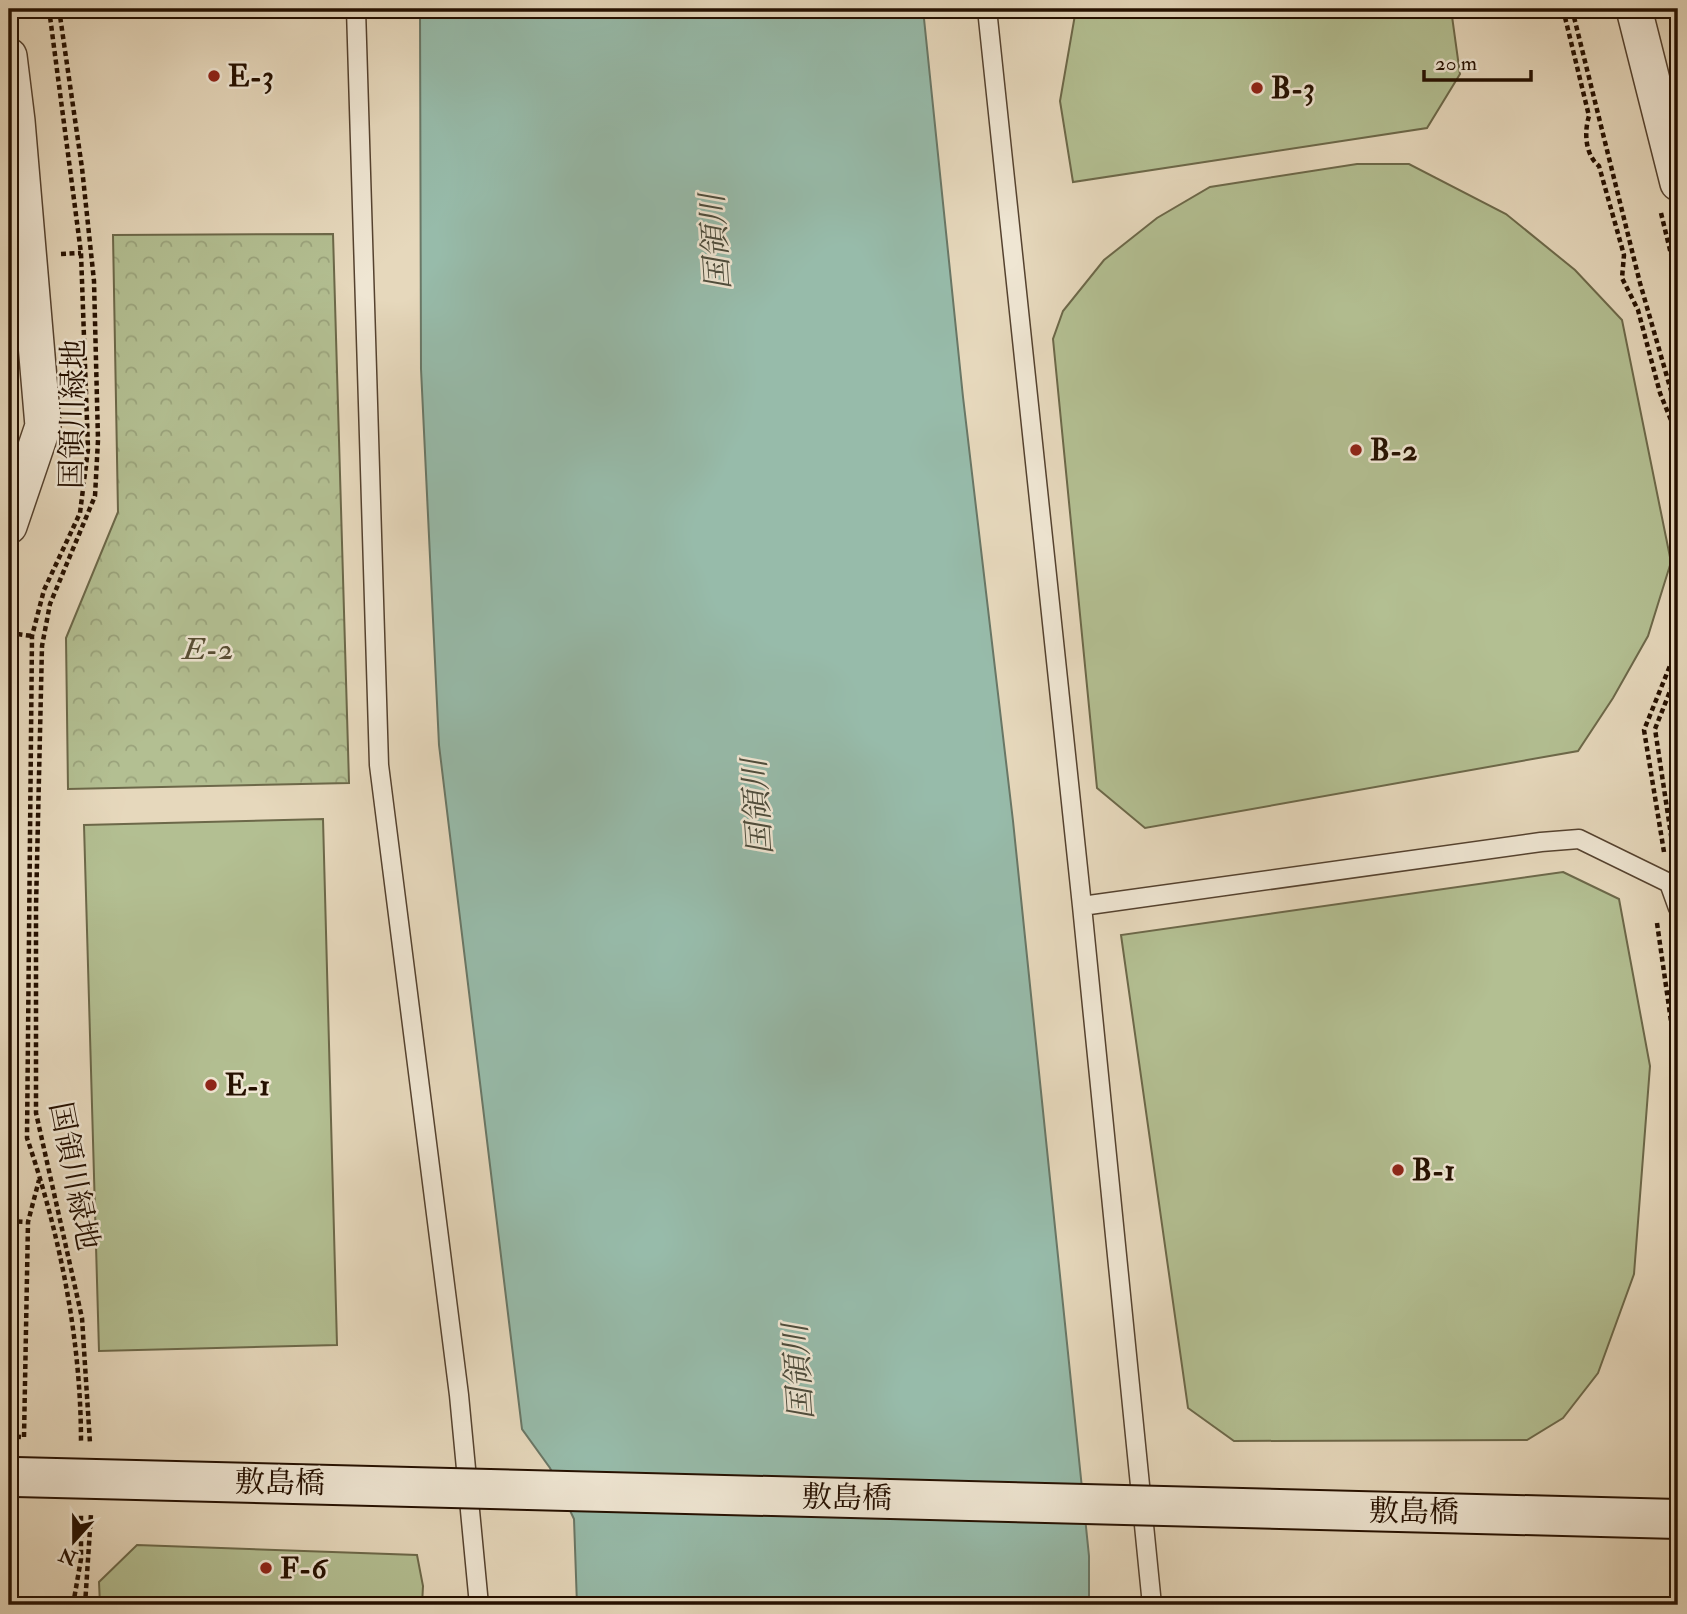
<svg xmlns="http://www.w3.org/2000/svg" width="1687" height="1614" font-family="'IM FELL Double Pica','Noto Serif JP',serif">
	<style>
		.grass { fill: #b3bf92; stroke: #6c6849; stroke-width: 2 }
		.park { fill: url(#park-crowns); stroke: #6c6849; stroke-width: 2 }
		.water { fill: #97bbaa; stroke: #697766; stroke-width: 2 }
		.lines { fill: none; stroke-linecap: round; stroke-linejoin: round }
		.lane-casing { stroke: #55422f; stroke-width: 21 }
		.street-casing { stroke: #55422f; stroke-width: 38 }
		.path { stroke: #251000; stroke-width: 4.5; stroke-dasharray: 5 3.5; stroke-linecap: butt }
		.lane { stroke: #efe6d3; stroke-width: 18 }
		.street { stroke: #efe6d3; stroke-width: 35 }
		.secondary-bridge-casing { stroke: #251000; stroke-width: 42; stroke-linecap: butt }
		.secondary-bridge { stroke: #efe6d3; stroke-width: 38 }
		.poi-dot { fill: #8f2418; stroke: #efe6d3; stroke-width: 2.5 }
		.labels { text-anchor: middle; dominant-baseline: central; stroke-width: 5; stroke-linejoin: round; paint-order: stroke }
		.poi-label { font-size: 30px; font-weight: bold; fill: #251000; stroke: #efe6d3; text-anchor: start }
		.street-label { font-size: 30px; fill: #251000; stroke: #efe6d3 }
		.park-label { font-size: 30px; font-style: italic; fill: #574d33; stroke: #efe6d3 }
		.water-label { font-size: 32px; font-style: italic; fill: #4d4c3c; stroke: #efe6d3 }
	</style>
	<defs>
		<pattern id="park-crowns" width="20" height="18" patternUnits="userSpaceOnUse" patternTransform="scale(1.75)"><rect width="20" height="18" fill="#b3bf92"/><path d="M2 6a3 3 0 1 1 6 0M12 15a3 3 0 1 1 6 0" fill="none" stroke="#9aa37c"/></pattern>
	</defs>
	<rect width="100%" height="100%" fill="#e6d8bc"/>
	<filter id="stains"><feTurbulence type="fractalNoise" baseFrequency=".00286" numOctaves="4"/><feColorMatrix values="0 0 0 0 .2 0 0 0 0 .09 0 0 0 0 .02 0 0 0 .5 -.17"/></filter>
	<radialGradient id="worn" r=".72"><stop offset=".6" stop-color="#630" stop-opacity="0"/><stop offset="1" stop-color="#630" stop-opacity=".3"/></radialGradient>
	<path class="grass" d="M 1076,9 L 1451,9 L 1460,74 L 1427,128 L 1073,182 L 1060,101 Z
		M 1357,164 L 1409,164 L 1506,214 L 1575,270 L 1622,320 L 1671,562 L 1648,636 L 1613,698 L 1578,751 L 1145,828 L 1097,788 L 1053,339 L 1063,311 L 1104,260 L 1157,218 L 1210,187 Z
		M 323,819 L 337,1345 L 99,1351 L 84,825 Z
		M 1563,872 L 1619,899 L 1650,1066 L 1634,1274 L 1598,1373 L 1563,1418 L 1527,1440 L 1234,1441 L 1188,1408 L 1121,935 Z
		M 137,1545 L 417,1555 L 423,1586 L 422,1605 L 100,1605 L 99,1582 Z"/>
	<path class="park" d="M 333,234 L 349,783 L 68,789 L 66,638 L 118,512 L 113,235 Z"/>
	<path class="water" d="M 420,9 L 923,9 L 963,397 L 1013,821 L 1089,1556 L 1089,1605 L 577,1605 L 574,1519 L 550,1468 L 522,1429 L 439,745 L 421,369 Z"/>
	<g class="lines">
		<g class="lane-casing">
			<path id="lane" d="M 356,9 L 379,765 L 459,1395 L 479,1605
				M 987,9 L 1082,906 L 1152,1605
				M 1082,906 L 1541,842 L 1579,839 L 1669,883 L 1678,908"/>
		</g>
		<g class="street-casing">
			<path id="street" d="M 1634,9 L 1678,183
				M 9,56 L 17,121 L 43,426 L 9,526"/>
		</g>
		<path class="path" d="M 49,9 L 81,253 L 88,449 L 80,513 L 44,590 L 32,636 L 27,1138 C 60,1235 81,1339 81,1442
			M 59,9 L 82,168 L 94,281 L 98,440 L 95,496 L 50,604 L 42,646 L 36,907 L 36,1113 L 82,1318 L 90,1443
			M 1563,9 L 1589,116 C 1584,132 1585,155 1599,166 L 1624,255 L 1622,278 L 1638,310 L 1660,393 L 1675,430 L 1678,451
			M 1572,9 L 1640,283 L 1678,415
			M 1661,213 L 1678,283
			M 61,254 L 81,253
			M 9,633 L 32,636
			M 1664,852 L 1644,730 L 1678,646
			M 1674,855 L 1655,729 L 1678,671
			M 1657,923 L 1672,1028 L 1678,1034
			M 9,1221 L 28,1222
			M 9,1436 L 21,1437
			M 24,1437 L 28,1222 L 39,1180
			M 73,1605 L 81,1559 L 81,1513
			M 85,1605 L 91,1514"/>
		<use href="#lane" class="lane"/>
		<use href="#street" class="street"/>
		<g class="secondary-bridge-casing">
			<path id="secondary-bridge" d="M 16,1477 L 1678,1519"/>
		</g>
		<use href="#secondary-bridge" class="secondary-bridge"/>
	</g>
	<g class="poi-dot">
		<circle cx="214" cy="76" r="7"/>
		<circle cx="1257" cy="88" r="7"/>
		<circle cx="1356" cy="450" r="7"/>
		<circle cx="211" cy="1085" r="7"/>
		<circle cx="1398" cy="1170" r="7"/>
		<circle cx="266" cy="1568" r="7"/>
	</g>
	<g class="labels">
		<g class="poi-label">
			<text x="228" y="76">E-3</text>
			<text x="1271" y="88">B-3</text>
			<text x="1370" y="450">B-2</text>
			<text x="225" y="1085">E-1</text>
			<text x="1412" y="1170">B-1</text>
			<text x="280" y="1568">F-6</text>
		</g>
		<g class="street-label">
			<text transform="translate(73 414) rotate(-89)">国領川緑地</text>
			<text transform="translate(74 1176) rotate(79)">国領川緑地</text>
			<text transform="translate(280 1483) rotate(1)">敷島橋</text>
			<text transform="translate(847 1498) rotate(1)">敷島橋</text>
			<text transform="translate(1414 1512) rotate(1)">敷島橋</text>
		</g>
		<g class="park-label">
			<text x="208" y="649">E-2</text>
		</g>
		<g class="water-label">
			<text transform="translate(716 242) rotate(-94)">国領川</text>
			<text transform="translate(758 807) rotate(-94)">国領川</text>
			<text transform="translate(799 1372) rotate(-94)">国領川</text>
		</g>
	</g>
	<rect width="1687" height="1614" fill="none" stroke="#e6d8bc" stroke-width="35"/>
	<rect x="10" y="10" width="1666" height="1593" fill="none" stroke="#251000" stroke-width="3.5"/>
	<rect x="18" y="18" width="1652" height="1579" fill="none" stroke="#251000" stroke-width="2"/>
	<g transform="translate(74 1541) rotate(201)" stroke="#efe6d3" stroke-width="5" paint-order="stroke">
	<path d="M0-5L12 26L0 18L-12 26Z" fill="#251000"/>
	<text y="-10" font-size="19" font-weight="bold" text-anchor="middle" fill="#251000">N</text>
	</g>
	<path d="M1424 70v10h107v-10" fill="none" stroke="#251000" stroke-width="3.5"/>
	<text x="1435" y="70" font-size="21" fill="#251000" stroke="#efe6d3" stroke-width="5" paint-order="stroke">20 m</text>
	<rect width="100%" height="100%" filter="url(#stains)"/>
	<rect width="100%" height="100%" fill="url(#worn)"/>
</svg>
